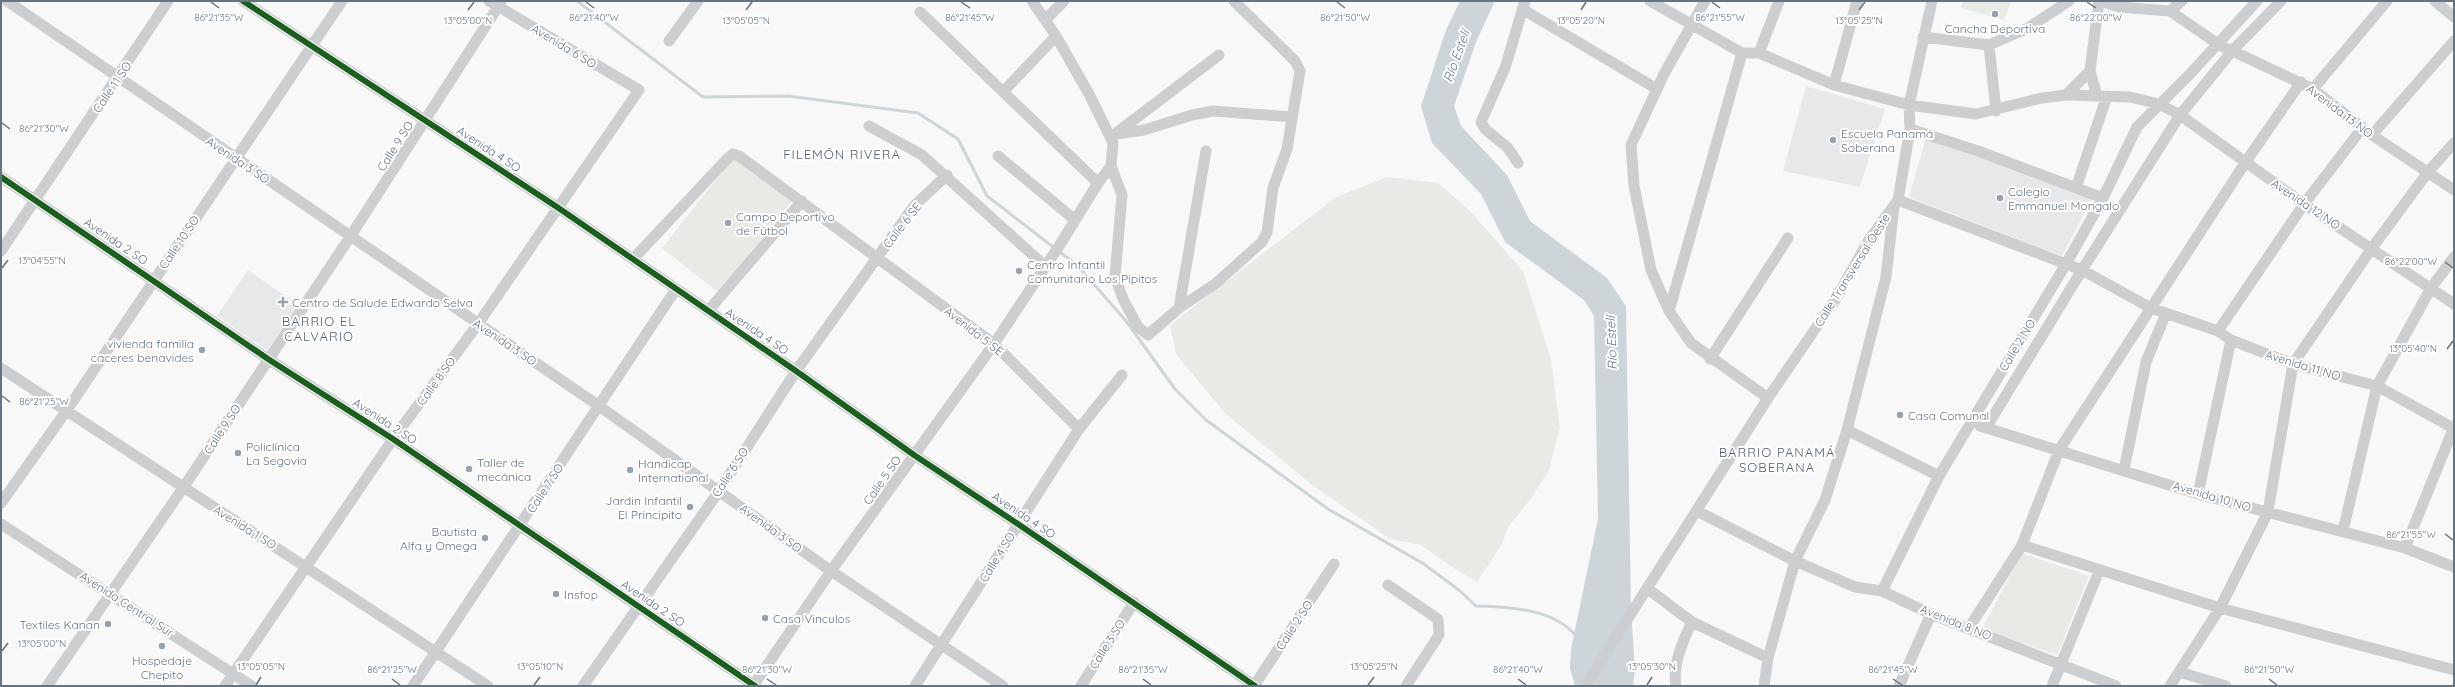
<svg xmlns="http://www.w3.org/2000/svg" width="2455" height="687" font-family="Quicksand,sans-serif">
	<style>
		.built { fill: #e7e8e9 }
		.green { fill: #e7eae5 }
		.water { fill: #cdd5d8 }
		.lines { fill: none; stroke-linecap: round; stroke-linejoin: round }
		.stream { stroke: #cdd5d8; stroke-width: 3 }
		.minor { stroke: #cdcecf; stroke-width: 11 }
		.cycleway-casing { stroke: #fff; stroke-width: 8 }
		.cycleway { stroke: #1b5e20; stroke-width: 6 }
		.ticks { fill: none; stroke: #647483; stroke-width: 1.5 }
		.poi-dot { fill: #98a2ac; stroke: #fff; stroke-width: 1.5 }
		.labels { text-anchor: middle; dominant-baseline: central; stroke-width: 4; stroke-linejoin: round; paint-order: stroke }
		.poi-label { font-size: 12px; fill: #647483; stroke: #fff; text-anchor: start }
		.street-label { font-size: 12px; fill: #647483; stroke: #fff }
		.water-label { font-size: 13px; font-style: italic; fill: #647a83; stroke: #fff }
		.neighbourhood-label { font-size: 13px; letter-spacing: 1px; fill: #56626e; stroke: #fff }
		.ticks-label { font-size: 10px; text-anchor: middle; fill: #647483; stroke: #fff; stroke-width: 4; stroke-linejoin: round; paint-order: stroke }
	</style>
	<rect width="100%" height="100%" fill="#f8f8f8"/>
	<path class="built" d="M 1806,86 L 1885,109 L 1860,187 L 1783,171 Z
		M 1926,138 L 2092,199 L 2062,256 L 1909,197 Z
		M 248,270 L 298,305 L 267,350 L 217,316 Z"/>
	<path class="green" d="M 1963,1 L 2011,1 L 2004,20 L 1961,8 Z
		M 737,153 L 794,198 L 719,293 L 662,248 Z
		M 1387,177 L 1438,183 L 1469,210 L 1523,271 L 1551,359 L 1560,428 L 1549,470 L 1532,497 L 1509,526 L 1501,546 L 1477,582 L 1452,567 L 1421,545 L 1390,539 L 1312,485 L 1225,413 L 1176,354 L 1170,325 L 1336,197 Z
		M 2022,553 L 2089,576 L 2057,655 L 1982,629 Z"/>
	<path class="water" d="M 1460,1 L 1495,1 L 1476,42 L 1454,106 L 1461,126 L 1507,175 L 1530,221 L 1607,278 L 1626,306 L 1631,611 L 1635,670 L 1633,686 L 1575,686 L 1570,669 L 1571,649 L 1598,519 L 1594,316 L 1584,300 L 1505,242 L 1481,194 L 1432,143 L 1421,106 L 1446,30 Z"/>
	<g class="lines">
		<path class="stream" d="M 577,1 L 703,97 L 788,96 L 918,113 L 958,139 L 987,196 L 1078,266 L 1126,321 L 1175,389 L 1206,420 L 1328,509 L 1424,564 L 1460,591 L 1476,606 C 1509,607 1554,608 1577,637"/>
		<path class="minor" d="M 7,1 L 599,406 L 831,571 L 1003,686
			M 243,1 L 557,207 L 796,371 L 914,455 L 1018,524 L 1255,686
			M 1032,1 L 1056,36 L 1089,94 L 1113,143 L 1111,166 L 1122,195 L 1115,276 L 1123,299 L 1138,327 L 1148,335 L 1179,308 L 1206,151
			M 1650,1 L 1742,53 L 1759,53 L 1834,85 L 1909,105 L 1976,114 L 2042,98 L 2066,95 L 2130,97 L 2159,104 L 2180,115 L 2304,204 L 2454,304
			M 1705,1 L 1664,74 L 1631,145 L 1634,186 L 1651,270 L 1669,311 L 1691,343 L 1768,398
			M 2101,1 L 2119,7 L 2170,11 L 2182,1
			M 2435,1 L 2454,17
			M 1522,9 L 1657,89
			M 2170,11 L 2218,44 L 2313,89 L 2372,135 L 2454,190
			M 920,12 L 1098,183
			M 1045,20 L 1064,1
			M 1923,37 L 1989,45 L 2028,28 L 2069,1
			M 669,41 L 698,1
			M 1989,45 L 1996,111
			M 1759,53 L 1779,1
			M 2090,71 L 2097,96
			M 1834,85 L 1857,1
			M 2313,89 L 2387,1
			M 1003,92 L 1056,36
			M 2066,95 L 2090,71 L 2099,1
			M 869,126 L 922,155 L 1045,266
			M 1910,129 L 1978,151 L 2103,198
			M 1115,134 L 1219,55
			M 1109,135 L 1144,130 L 1192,115 L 1213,111 L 1292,117
			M 2372,135 L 2454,41
			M 998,156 L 1075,220
			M 1518,163 L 1508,148 L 1485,129 L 1481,122 L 1505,68 L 1525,1
			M 1,177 L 268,359 L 393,439 L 755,686
			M 2076,188 L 2107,96
			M 1898,200 L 2082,270 L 2151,308 L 2218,331 L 2231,340 L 2293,364 L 2377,386 L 2453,428
			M 1,251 L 168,1
			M 633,259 L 728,158 L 733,154 L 739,156 L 994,344 L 1079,429
			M 1179,308 L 1215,284 L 1262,242 L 1267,232 L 1273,188 L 1287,149 L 1300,71 L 1295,61 L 1234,1
			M 708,311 L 802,201
			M 1669,311 L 1742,53
			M 2218,331 L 2304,204 L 2363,127
			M 1710,359 L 1788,238
			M 1,368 L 488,686
			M 1980,426 L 2198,494 L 2405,548 L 2454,567
			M 1986,428 L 2082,270 L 2180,115 L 2232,51 L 2281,1
			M 1847,430 L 1939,476
			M 2124,470 L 2146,362 L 2166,313
			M 2198,494 L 2231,340
			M 1,503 L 67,410 L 342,1
			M 1697,511 L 1795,561 L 1855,587 L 1882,591 L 1931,614 L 2116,686
			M 1,524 L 252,686
			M 2343,531 L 2377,386 L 2431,288 L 2454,257
			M 2022,545 L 2220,608 L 2454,670
			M 2405,548 L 2454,427
			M 1388,585 L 1438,619 L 1439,635 L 1406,686
			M 1648,589 L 1692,622 L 1768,658
			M 1882,591 L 1939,476 L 2066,264 L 2103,198 L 2137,127 L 2191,73 L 2257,1
			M 1969,628 L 2022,545 L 2059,450 L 2245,163 L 2301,82
			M 2179,672 L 2226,686
			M 47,686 L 183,488 L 350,237 L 501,2
			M 225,686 L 393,439 L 478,324 L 639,90 L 489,1
			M 413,686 L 676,289
			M 583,686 L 719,491 L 796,371 L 914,206 L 947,175
			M 753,686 L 831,571 L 994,344 L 1061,243 L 1098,183 L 1111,166
			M 915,686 L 1079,429 L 1122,375
			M 1081,686 L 1134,602
			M 1254,686 L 1334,564
			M 1585,686 L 1768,398 L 1835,300 L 1869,240 L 1898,200 L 1910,129 L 1909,105 L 1932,1
			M 1676,686 C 1672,665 1683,640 1692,622
			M 1764,686 L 1768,658 L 1795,561 L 1825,500 L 1847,430 L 1886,277 L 1894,206
			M 1899,686 L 1931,614
			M 2052,686 L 2099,571
			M 2170,686 L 2220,608 L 2268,512 L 2293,364 L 2372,248 L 2428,172 L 2454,143"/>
		<g class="cycleway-casing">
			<path id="cycleway" d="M 243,1 L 557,207 L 796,371 L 914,455 L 1018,524 L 1255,686
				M 1,177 L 268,359 L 393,439 L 755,686"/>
		</g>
		<use href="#cycleway" class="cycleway"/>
	</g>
	<path class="ticks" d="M 211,2 L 219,8M 586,2 L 594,8M 961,2 L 970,8M 1337,2 L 1345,8M 1712,2 L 1720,8M 2087,2 L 2096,8M 468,10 L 474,2M 746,10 L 752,2M 1581,10 L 1586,2M 1859,10 L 1865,2M 2,123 L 10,129M 2445,262 L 2453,268M 2,268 L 8,260M 2447,349 L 2453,341M 2,396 L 10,402M 2445,534 L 2453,540M 2,651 L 8,643M 392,679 L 400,685M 767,679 L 776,685M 1143,679 L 1151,685M 1518,679 L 1526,685M 1893,679 L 1902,685M 2269,679 L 2277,685M 256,685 L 261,677M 534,685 L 540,677M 1368,685 L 1374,677M 1647,685 L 1652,677"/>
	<g class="poi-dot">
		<circle cx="1995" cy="14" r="4"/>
		<circle cx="1833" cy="140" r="4"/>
		<circle cx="2000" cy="198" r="4"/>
		<circle cx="728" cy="223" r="4"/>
		<circle cx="1019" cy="271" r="4"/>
		<path d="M281 296h4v4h4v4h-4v4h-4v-4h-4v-4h4z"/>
		<circle cx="202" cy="350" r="4"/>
		<circle cx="1900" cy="415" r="4"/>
		<circle cx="238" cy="453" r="4"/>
		<circle cx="469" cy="469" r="4"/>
		<circle cx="630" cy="470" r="4"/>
		<circle cx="690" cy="507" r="4"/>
		<circle cx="485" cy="538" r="4"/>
		<circle cx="556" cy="594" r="4"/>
		<circle cx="765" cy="618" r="4"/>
		<circle cx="108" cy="624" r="4"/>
		<circle cx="162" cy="646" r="4"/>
	</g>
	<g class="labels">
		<g class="poi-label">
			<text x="1995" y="28" text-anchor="middle">Cancha Deportiva</text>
			<text x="1841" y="133">Escuela Panamá<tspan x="1841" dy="14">Soberana</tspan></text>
			<text x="2008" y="191">Colegio<tspan x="2008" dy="14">Emmanuel Mongalo</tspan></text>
			<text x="736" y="216">Campo Deportivo<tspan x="736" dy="14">de Fútbol</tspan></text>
			<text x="1027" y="264">Centro Infantil<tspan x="1027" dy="14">Comunitario Los Pipitos</tspan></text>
			<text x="292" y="302">Centro de Salude Edwardo Selva</text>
			<text x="194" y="343" text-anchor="end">vivienda familia<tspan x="194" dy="14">caceres benavides</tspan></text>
			<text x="1908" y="415">Casa Comunal</text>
			<text x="246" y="446">Policlínica<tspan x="246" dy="14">La Segovia</tspan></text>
			<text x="477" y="462">Taller de<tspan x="477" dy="14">mecánica</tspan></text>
			<text x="638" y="463">Handicap<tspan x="638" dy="14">International</tspan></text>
			<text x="682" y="500" text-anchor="end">Jardin Infantil<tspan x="682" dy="14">El Principito</tspan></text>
			<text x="477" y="531" text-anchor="end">Bautista<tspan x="477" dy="14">Alfa y Omega</tspan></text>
			<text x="564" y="594">Insfop</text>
			<text x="773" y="618">Casa Vinculos</text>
			<text x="100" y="624" text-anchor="end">Textiles Kanan</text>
			<text x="162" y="660" text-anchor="middle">Hospedaje<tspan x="162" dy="14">Chepito</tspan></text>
		</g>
		<g class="street-label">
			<text transform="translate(564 46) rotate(31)">Avenida 6 SO</text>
			<text transform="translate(112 87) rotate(-56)">Calle 11 SO</text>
			<text transform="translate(2340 111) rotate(37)">Avenida 13 NO</text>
			<text transform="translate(395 146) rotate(-58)">Calle 9 SO</text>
			<text transform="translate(489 149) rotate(33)">Avenida 4 SO</text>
			<text transform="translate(238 160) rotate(34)">Avenida 3 SO</text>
			<text transform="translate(2306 204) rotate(34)">Avenida 12 NO</text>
			<text transform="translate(902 225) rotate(-52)">Calle 6 SE</text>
			<text transform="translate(116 241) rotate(34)">Avenida 2 SO</text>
			<text transform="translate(179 242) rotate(-56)">Calle 10 SO</text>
			<text transform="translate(1852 270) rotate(-58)">Calle Transversal Oeste</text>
			<text transform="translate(757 331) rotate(34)">Avenida 4 SO</text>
			<text transform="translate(974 331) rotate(38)">Avenida 5 SE</text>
			<text transform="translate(505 342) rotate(34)">Avenida 3 SO</text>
			<text transform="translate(2017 345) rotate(-59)">Calle 2 NO</text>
			<text transform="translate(2303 365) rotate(17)">Avenida 11 NO</text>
			<text transform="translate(436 381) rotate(-54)">Calle 8 SO</text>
			<text transform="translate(385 421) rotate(33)">Avenida 2 SO</text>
			<text transform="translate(222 429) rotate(-57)">Calle 9 SO</text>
			<text transform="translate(730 472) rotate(-57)">Calle 6 SO</text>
			<text transform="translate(882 480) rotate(-55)">Calle 5 SO</text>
			<text transform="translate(545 488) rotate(-57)">Calle 7 SO</text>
			<text transform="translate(2212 496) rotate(16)">Avenida 10 NO</text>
			<text transform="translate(1024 515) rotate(34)">Avenida 4 SO</text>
			<text transform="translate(245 527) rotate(32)">Avenida 1 SO</text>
			<text transform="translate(771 528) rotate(36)">Avenida 3 SO</text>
			<text transform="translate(997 557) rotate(-58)">Calle 4 SO</text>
			<text transform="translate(653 603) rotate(34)">Avenida 2 SO</text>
			<text transform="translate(127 604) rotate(33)">Avenida Central Sur</text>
			<text transform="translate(1956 622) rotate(22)">Avenida 8 NO</text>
			<text transform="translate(1294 625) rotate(-57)">Calle 2 SO</text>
			<text transform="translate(1107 644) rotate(-58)">Calle 3 SO</text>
		</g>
		<g class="water-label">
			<text transform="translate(1456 56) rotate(-70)">Río Estelí</text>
			<text transform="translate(1611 343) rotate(-92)">Río Estelí</text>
		</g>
		<g class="neighbourhood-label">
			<text x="842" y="154">FILEMÓN RIVERA</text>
			<text x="319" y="321">BARRIO EL<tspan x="319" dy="15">CALVARIO</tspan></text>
			<text x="1777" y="452">BARRIO PANAMÁ<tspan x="1777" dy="15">SOBERANA</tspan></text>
		</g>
	</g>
	<g class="ticks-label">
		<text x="1720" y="21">86°21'55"W</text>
		<text x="2096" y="21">86°22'00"W</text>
		<text x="219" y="21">86°21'35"W</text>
		<text x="594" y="21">86°21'40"W</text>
		<text x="970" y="21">86°21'45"W</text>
		<text x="1345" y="21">86°21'50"W</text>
		<text x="468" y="24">13°05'00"N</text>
		<text x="746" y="24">13°05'05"N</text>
		<text x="1581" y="24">13°05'20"N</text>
		<text x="1859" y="24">13°05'25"N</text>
		<text x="44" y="132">86°21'30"W</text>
		<text x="42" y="264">13°04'55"N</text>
		<text x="2411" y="265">86°22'00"W</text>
		<text x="2413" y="352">13°05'40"N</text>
		<text x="44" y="405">86°21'25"W</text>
		<text x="2411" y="538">86°21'55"W</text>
		<text x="42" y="647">13°05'00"N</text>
		<text x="261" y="670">13°05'05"N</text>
		<text x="540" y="670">13°05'10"N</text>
		<text x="1374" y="670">13°05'25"N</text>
		<text x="1652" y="670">13°05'30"N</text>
		<text x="392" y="673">86°21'25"W</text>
		<text x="767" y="673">86°21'30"W</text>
		<text x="1143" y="673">86°21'35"W</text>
		<text x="1518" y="673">86°21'40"W</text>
		<text x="1893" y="673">86°21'45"W</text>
		<text x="2269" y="673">86°21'50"W</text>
	</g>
	<rect width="2455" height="687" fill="none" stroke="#647483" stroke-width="4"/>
</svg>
